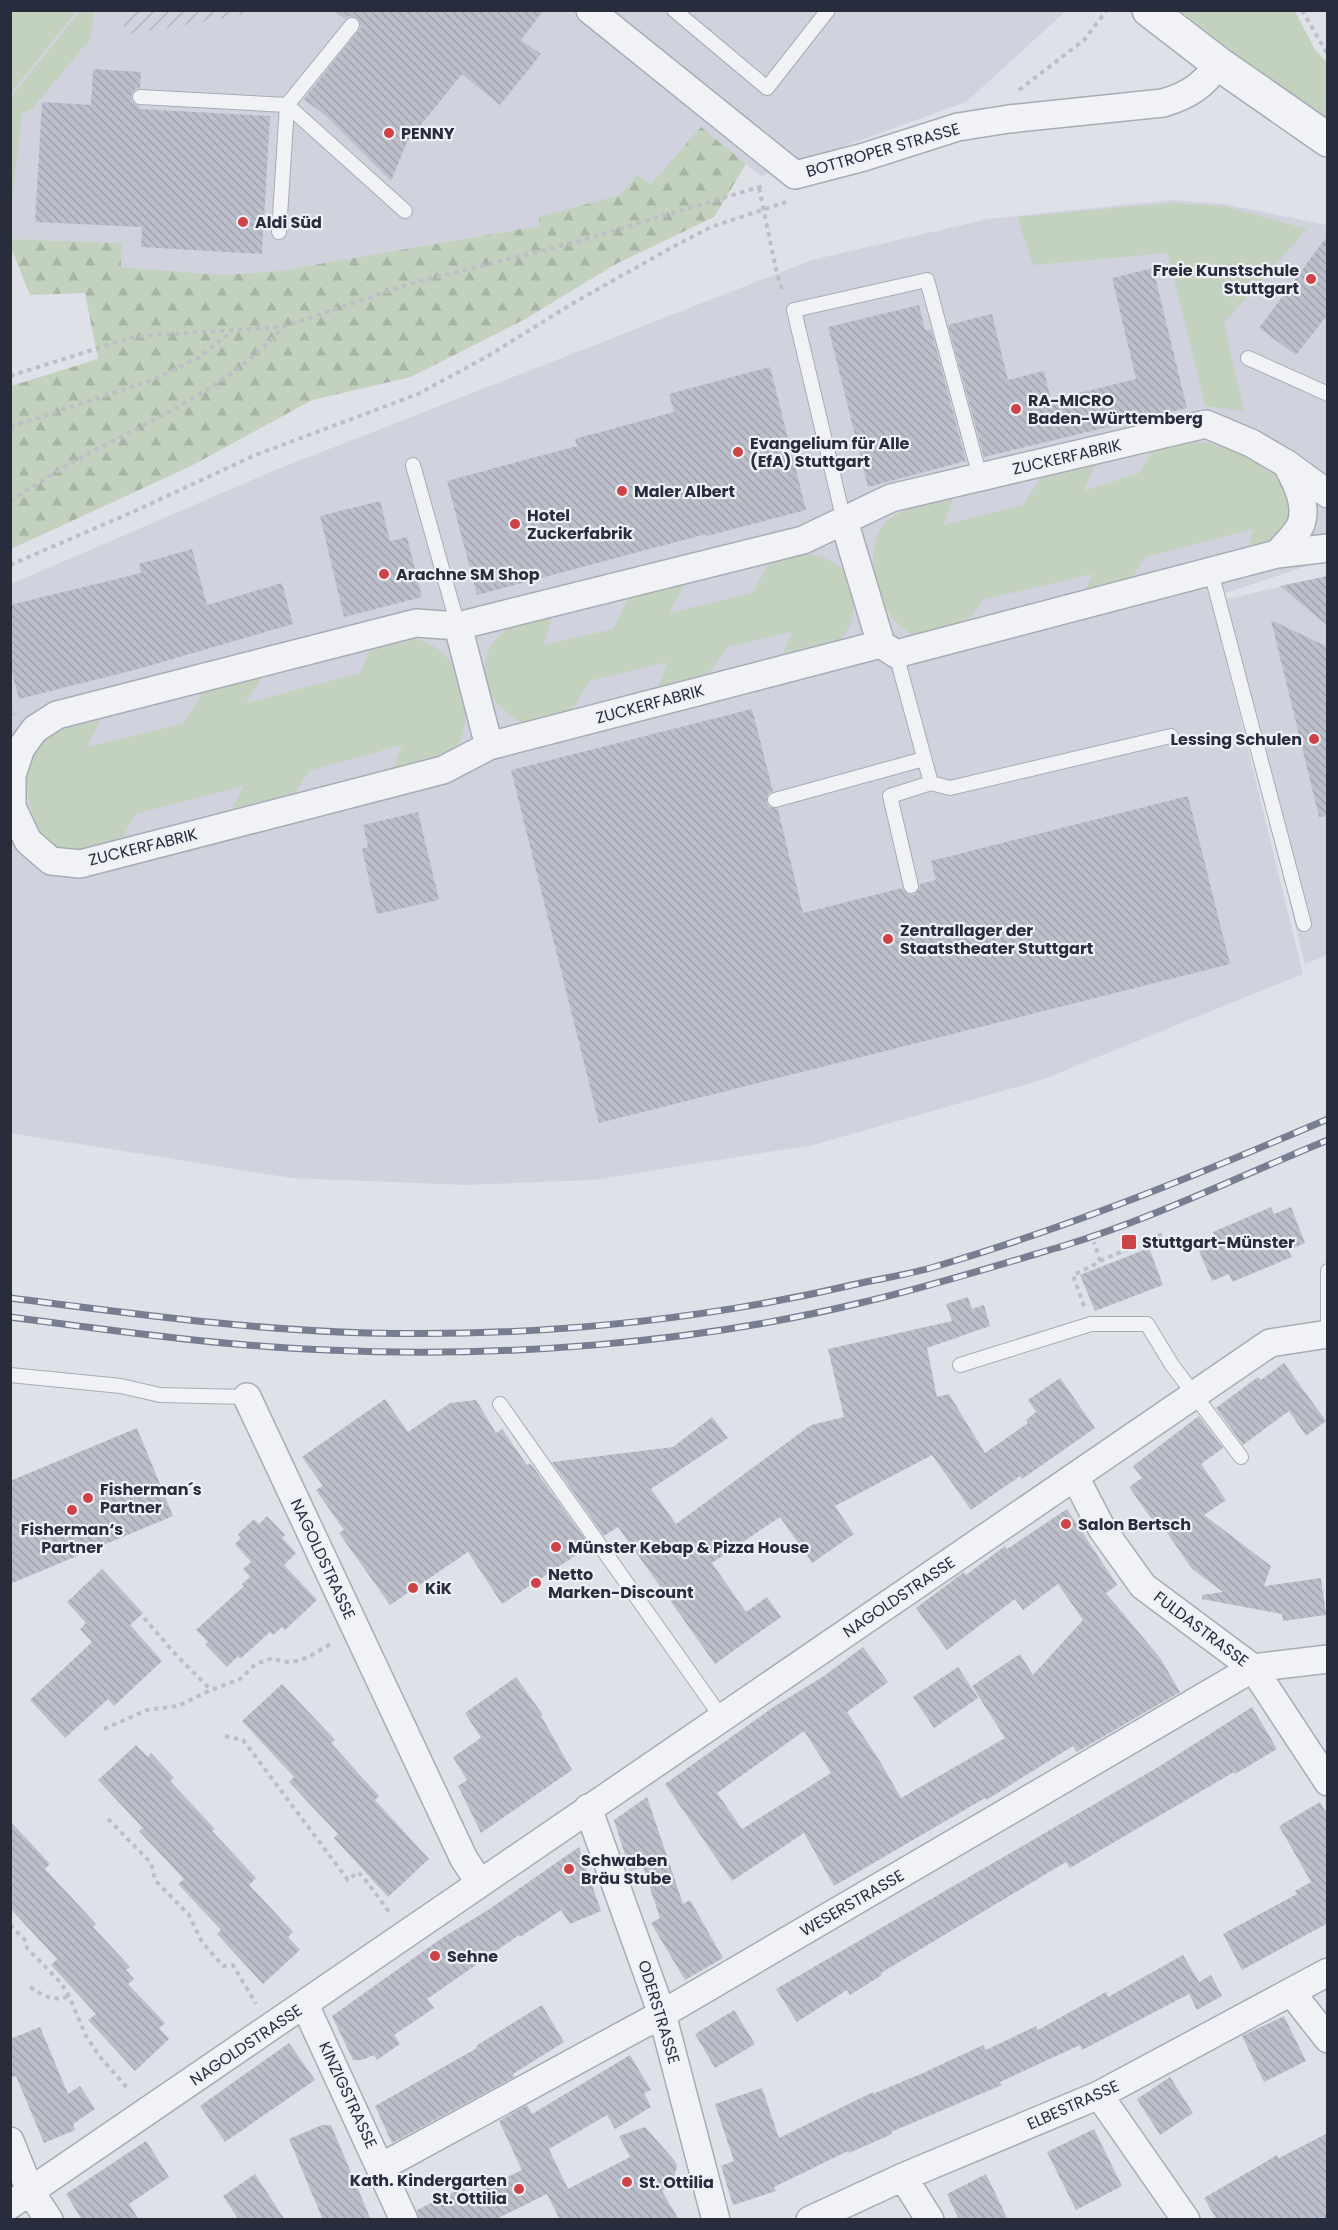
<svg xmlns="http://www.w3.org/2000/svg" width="1338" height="2230" font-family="Poppins,sans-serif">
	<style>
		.built { fill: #d0d3dd }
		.industrial { fill: url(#industrial-furrows) }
		.green { fill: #c2d2bf }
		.forest { fill: url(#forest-firs) }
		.building { fill: url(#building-back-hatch); fill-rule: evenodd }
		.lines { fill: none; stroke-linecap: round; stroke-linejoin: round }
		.service-casing { stroke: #a7abb5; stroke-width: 16 }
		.minor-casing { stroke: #a7abb5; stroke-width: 30 }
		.tertiary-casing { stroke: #a7abb5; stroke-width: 36 }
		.path { stroke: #bdbfc6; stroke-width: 4; stroke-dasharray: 4.5 4.5; stroke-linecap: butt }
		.service { stroke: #f1f2f6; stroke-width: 14 }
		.minor { stroke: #f1f2f6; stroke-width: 27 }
		.tertiary { stroke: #f1f2f6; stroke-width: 33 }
		.rail-casing { stroke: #787e91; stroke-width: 7 }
		.rail { stroke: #eef0f5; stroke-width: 4.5; stroke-dasharray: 14; stroke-linecap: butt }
		.poi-dot { fill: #cd4347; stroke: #eef0f5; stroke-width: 2 }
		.labels { text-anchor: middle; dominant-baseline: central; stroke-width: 4.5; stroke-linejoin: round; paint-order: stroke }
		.poi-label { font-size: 16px; font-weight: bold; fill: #282d3e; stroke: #eef0f5; text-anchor: start }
		.street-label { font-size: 16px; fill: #282d3e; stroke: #eef0f5 }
	</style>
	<defs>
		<pattern id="industrial-furrows" width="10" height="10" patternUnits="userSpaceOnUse" patternTransform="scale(1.5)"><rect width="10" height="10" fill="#d0d3dd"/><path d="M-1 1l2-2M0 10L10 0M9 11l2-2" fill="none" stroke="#b3b5bf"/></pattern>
		<pattern id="forest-firs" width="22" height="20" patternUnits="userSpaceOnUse" patternTransform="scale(1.5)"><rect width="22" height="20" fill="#c2d2bf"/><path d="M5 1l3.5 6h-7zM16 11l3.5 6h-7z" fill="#a7b5a5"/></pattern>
		<pattern id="building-back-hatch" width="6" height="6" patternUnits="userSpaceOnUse" patternTransform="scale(1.5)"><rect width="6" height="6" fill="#bcbfca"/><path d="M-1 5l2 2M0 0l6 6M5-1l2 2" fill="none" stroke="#a2a4af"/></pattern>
	</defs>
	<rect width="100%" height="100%" fill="#dee1e8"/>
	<path class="built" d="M 11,11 L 1065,10 L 1066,11 L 966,102 L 761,176 L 701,128 L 651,185 L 539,226 L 278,271 L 223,275 L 121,267 L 122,243 L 11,239 Z
		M 1171,200 L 1225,204 L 1327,225 L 1327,559 L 1211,598 L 1303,974 L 1041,1080 L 813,1145 L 593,1180 L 467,1185 L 291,1178 L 11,1133 L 11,584 L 273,471 L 812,260 L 988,219 Z
		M 1327,576 L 1327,955 L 1305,964 L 1214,602 Z"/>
	<path class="industrial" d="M 122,11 L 122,10 L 265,11 L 125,35 Z"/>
	<path class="green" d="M 11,10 L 70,11 L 74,14 L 11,93 Z
		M 80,11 L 94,11 L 90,39 L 32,109 L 22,113 L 11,210 L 11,97 Z
		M 1181,11 L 1295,11 L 1315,50 L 1327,62 L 1327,127 Z
		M 1171,203 L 1224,206 L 1307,229 L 1224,323 L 1244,411 L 1205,406 L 1168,253 L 1033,265 L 1017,217 Z
		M 1198,442 C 1238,447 1293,465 1288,515 C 1287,525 1283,537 1275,544 C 1267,550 1254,553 1245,557 L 1253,529 L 1146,557 L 1125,588 L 1082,598 L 1092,574 L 982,600 L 962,631 C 951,633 934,639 922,637 C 879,630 856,549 888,520 C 904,506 933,504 953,499 L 944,525 L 1023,505 L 1042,476 L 1096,462 L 1084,491 L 1139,473 L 1156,445 Z
		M 799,553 C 815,553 834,559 845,573 C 847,576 849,582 850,586 C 857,605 855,627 838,641 C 829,648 792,657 780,661 L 792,632 L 727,647 L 705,679 L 657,692 L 667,662 L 589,681 L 569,716 C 555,718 538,725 523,722 C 515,720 510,715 504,710 C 476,689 478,647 509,628 C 521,621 540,619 553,615 L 543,645 L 613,629 L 628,598 L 684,585 L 669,613 L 752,593 L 771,561 Z
		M 408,637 C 425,640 440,647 451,662 C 468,684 474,738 448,756 C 440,762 403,771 391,775 L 402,745 L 309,771 L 290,802 L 228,817 L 244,786 L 136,814 L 118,845 L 88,854 L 60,848 L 49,840 L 40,832 L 30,805 L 23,774 L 31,748 L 52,730 L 102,716 L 87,747 L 183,724 L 203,692 L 264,675 L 246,703 L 360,673 L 370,650 Z"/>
	<path class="forest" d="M 701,127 L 746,164 L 714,217 L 614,265 L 527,318 L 411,377 L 312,400 L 191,466 L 11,549 L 11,386 L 98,359 L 85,293 L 30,295 L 11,248 L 11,239 L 122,243 L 121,267 L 223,275 L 278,271 L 539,226 L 539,217 L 620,195 L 637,175 L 651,184 Z"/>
	<path class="building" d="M 333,10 L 544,10 L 521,40 L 541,54 L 500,105 L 462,74 L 407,142 L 391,181 L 328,118 L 304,99 L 361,27 L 357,18 L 349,16 L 345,19 Z
		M 93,69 L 141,72 L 140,88 L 135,89 L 131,96 L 132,102 L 139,106 L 139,109 L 270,116 L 262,254 L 141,247 L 142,227 L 35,222 L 42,102 L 91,105 Z
		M 1328,235 L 1328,314 L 1296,355 L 1259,328 Z
		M 1153,268 L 1187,408 L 984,457 L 948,325 L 992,314 L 1008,380 L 1044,371 L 1051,400 L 1136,379 L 1112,278 Z
		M 919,305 L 925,330 L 931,329 L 966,461 L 868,487 L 828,327 Z
		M 770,367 L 806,510 L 707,536 L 706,534 L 477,595 L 447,481 L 577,446 L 575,439 L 674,412 L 669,394 Z
		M 380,501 L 390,541 L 407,537 L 422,597 L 344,617 L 320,516 Z
		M 192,549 L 207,605 L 282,583 L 293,624 L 138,669 L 19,699 L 10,665 L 10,605 L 141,573 L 139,564 Z
		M 1328,576 L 1328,626 L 1280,586 Z
		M 1271,620 L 1328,647 L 1328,816 L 1319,817 Z
		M 752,709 L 773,791 L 768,794 L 766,802 L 769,807 L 778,809 L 803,913 L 902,888 L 908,894 L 914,895 L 919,889 L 920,884 L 936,880 L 931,861 L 1188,796 L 1230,964 L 599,1123 L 511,770 Z
		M 418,812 L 439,900 L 377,914 L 362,849 L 368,847 L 363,825 Z
		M 1271,1207 L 1274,1214 L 1291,1207 L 1305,1243 L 1288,1250 L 1292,1257 L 1232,1282 L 1229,1274 L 1212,1281 L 1197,1246 L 1216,1239 L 1213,1232 Z
		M 1149,1248 L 1163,1285 L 1095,1311 L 1080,1275 Z
		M 968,1297 L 972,1309 L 984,1305 L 990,1326 L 927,1348 L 937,1397 L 949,1394 L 985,1453 L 1028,1423 L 1026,1420 L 1036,1412 L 1028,1400 L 1060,1378 L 1095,1428 L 1022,1479 L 1020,1476 L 971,1510 L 932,1455 L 835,1506 L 854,1534 L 812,1563 L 780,1517 L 712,1563 L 746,1612 L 767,1597 L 781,1617 L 715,1664 L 618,1527 L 604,1536 L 552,1462 L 673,1447 L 712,1417 L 728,1438 L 651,1489 L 676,1524 L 811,1425 L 844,1417 L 828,1349 L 952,1321 L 946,1304 Z
		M 1284,1363 L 1326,1421 L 1306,1436 L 1289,1411 L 1243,1445 L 1216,1408 L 1258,1377 L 1261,1380 Z
		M 385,1399 L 408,1432 L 450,1403 L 476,1400 L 496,1433 L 502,1429 L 527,1465 L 531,1464 L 590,1546 L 502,1604 L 468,1552 L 390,1605 L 339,1533 L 344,1530 L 316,1490 L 323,1486 L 302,1457 Z
		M 1199,1416 L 1223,1448 L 1201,1464 L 1226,1500 L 1204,1515 L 1271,1566 L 1264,1586 L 1321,1578 L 1326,1615 L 1283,1621 L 1282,1614 L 1202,1599 L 1202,1595 L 1223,1592 L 1192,1569 L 1159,1521 L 1155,1524 L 1129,1487 L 1142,1478 L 1133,1466 Z
		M 137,1428 L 173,1516 L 10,1584 L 10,1481 Z
		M 1067,1509 L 1117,1585 L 1106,1593 L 1160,1658 L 1180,1692 L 1077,1752 L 1073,1746 L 986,1800 L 985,1798 L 834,1886 L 804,1833 L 732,1881 L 665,1784 L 775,1706 L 824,1676 L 863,1647 L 888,1682 L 847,1712 L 878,1758 L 901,1798 L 1005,1738 L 972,1686 L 1020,1654 L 1033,1675 L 1083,1620 L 1058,1584 L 1023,1610 L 1015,1599 L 947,1650 L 916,1608 L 964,1572 L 966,1575 L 1005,1546 L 1007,1549 ZM 804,1731 L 831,1773 L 742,1829 L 717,1793 Z
		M 267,1516 L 285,1535 L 282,1538 L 296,1553 L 284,1565 L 317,1600 L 285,1630 L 282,1627 L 273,1635 L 270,1632 L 240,1659 L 238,1656 L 227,1667 L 205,1644 L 208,1642 L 196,1630 L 244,1586 L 242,1584 L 250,1577 L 243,1569 L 251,1562 L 235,1544 L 241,1538 L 238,1534 L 254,1519 L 259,1524 Z
		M 102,1569 L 143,1613 L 130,1625 L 162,1661 L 114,1706 L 108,1699 L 65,1738 L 30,1700 L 92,1642 L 80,1629 L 86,1623 L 67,1602 Z
		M 958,1667 L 978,1698 L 934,1728 L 913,1697 Z
		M 516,1677 L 543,1715 L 541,1716 L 572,1770 L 481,1833 L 458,1786 L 467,1780 L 453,1757 L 481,1738 L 465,1713 Z
		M 282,1684 L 335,1740 L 331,1743 L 379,1796 L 375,1800 L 429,1859 L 388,1897 L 334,1838 L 338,1834 L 289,1782 L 294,1777 L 242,1721 Z
		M 1252,1707 L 1277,1749 L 1235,1774 L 1234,1772 L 1070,1868 L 1066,1862 L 881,1973 L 882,1975 L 850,1995 L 847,1990 L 797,2022 L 776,1989 L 1160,1766 Z
		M 136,1745 L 148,1757 L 151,1753 L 174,1778 L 170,1781 L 215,1829 L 212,1831 L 256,1878 L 249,1885 L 293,1932 L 288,1937 L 300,1950 L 263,1984 L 217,1934 L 221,1930 L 178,1884 L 184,1879 L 139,1831 L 143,1828 L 98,1780 Z
		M 647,1797 L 683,1904 L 690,1900 L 723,1958 L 685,1980 L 651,1923 L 660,1918 L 643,1867 L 630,1871 L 614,1820 Z
		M 1320,1802 L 1328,1816 L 1328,1923 L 1242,1970 L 1223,1934 L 1297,1894 L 1295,1891 L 1311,1882 L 1279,1826 Z
		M 10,1821 L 50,1864 L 45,1869 L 96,1924 L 93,1927 L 130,1967 L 126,1970 L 134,1979 L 128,1984 L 165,2023 L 159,2028 L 169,2039 L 135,2071 L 88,2020 L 96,2014 L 51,1965 L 57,1959 L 10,1908 Z
		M 579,1847 L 601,1911 L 570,1924 L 561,1910 L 520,1937 L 519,1935 L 427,1999 L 434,2008 L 394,2035 L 400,2044 L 377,2060 L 374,2055 L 362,2060 L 353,2060 L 332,2016 L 442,1938 L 488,1910 Z
		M 1183,1955 L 1199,1982 L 1211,1975 L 1222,1996 L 1197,2010 L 1189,1994 L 1082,2050 L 1080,2045 L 1000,2082 L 1002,2085 L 891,2132 L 892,2134 L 849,2153 L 848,2151 L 774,2187 L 776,2191 L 733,2205 L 721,2166 L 734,2161 L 715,2104 L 762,2088 L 779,2138 L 873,2092 L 873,2094 L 923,2073 L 983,2045 L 986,2050 L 1036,2026 L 1038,2030 L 1106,1992 L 1108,1997 Z
		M 542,2005 L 564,2042 L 513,2074 L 514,2077 L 392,2143 L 375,2106 L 477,2048 L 476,2046 Z
		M 734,2010 L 755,2044 L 715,2068 L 695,2034 Z
		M 1284,2016 L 1306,2061 L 1264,2082 L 1242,2036 Z
		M 40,2027 L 68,2094 L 80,2086 L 95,2109 L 73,2124 L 75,2130 L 44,2143 L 16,2076 L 10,2078 L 10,2039 Z
		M 289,2043 L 315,2080 L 225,2142 L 200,2106 Z
		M 630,2055 L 651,2090 L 644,2093 L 651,2107 L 615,2129 L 607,2115 L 549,2149 L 568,2189 L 630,2157 L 619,2136 L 645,2127 L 674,2160 L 677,2166 L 672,2185 L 662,2191 L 679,2220 L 560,2220 L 547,2194 L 494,2220 L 419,2220 L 417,2210 L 464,2187 L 468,2196 L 522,2170 L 499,2121 L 527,2105 L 532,2114 Z
		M 1170,2077 L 1193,2113 L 1160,2135 L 1137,2099 Z
		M 322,2125 L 331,2125 L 371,2220 L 323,2220 L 289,2139 Z
		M 1094,2129 L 1122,2186 L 1076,2210 L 1047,2152 Z
		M 1328,2133 L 1328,2220 L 1217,2220 L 1204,2198 L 1277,2155 L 1279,2158 Z
		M 146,2141 L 169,2177 L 129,2204 L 139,2220 L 82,2220 L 66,2194 Z
		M 255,2174 L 285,2220 L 239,2220 L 223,2196 Z
		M 986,2174 L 1008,2220 L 959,2220 L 947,2194 Z"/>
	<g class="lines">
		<g class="service-casing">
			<path id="service" d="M 674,10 L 767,88 L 828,10
				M 140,97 L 287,105 L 405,211
				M 279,232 L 287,105 L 352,25
				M 1248,358 L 1328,394
				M 413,465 L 458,626
				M 844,521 L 794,310 L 927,280 L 980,477
				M 1211,572 L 1304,924
				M 896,654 L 931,783 L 950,788 L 1171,736
				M 775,800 L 924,759
				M 911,886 L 890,796 L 931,783
				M 1328,1271 L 1328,1322
				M 960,1365 L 1091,1324 L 1147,1324 L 1172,1365 L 1241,1457
				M 10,1375 L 121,1386 L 160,1395 L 247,1397
				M 500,1404 L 722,1718"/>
		</g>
		<g class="minor-casing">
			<path id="minor" d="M 590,10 L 795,175 L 864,157 L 958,127 L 1009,119 L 1163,103 C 1190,95 1202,86 1219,64
				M 844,521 L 881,644 L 896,654 L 1277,554 L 1328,548
				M 1277,554 C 1284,546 1297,534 1301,524 C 1308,504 1296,482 1287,465
				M 458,626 L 489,746
				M 881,644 L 489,746 L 443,770 L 80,864 L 51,861 L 28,841 L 12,807 L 12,775 L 21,748 L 35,729 L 57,715 L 416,623 L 458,626 L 803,540 L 891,498 L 1206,424 L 1251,443 L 1287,464 L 1328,494
				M 247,1397 L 464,1859 L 480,1883
				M 1075,1477 L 1102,1529 L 1143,1586 L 1253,1668 L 1328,1782
				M 588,1808 L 662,2014 L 716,2220
				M 1291,1992 L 1328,2039
				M 305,2005 L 404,2220
				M 1099,2095 L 1186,2220
				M 10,2141 L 30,2191 L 49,2220
				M 381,2167 L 662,2014 L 1253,1668 L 1328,1659
				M 903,2177 L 930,2220
				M 10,2205 L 1270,1343 L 1328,1334
				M 810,2220 L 903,2177 L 1099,2095 L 1328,1972"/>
		</g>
		<g class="tertiary-casing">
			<path id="tertiary" d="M 1149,10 L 1219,64 L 1328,140"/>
		</g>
		<path class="path" d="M 1302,10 L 1328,55
			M 1019,90 L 1084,40 L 1107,10
			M 759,188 L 777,274 L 783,292
			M 10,376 L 130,338 L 153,335 L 283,327 L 409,284 L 580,241 L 766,185
			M 10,427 L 152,380 L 198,358 L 231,332
			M 10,501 C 31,488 52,474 73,462 C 145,423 227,390 282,328
			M 10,565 L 135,511 L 253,456 L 418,394 L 488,356 L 575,302 L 669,249 L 711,227 L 786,202
			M 10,705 L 13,715
			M 1100,1261 L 1163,1234
			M 1084,1306 L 1073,1275 L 1092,1266 L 1100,1261 L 1094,1242
			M 144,1618 L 177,1656 L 211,1690
			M 104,1729 L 147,1710 L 178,1706 L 211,1690 L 240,1679 L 256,1664 L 273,1658 C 295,1669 313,1654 332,1643
			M 225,1736 L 243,1740 L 348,1880 L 358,1872 L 368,1883 L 389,1912
			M 108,1819 L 151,1863 L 155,1880 L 189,1915 L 202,1942 L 223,1966 L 233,1965 L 256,2004
			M 10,1925 L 26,1941 L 27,1948 L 61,1983 L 69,1996 L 86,2036 L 101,2058 L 129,2090
			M 30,1987 C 44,1996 53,2002 69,1996"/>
		<use href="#service" class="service"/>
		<use href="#minor" class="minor"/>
		<use href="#tertiary" class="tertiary"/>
		<g class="rail-casing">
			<path id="rail" d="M 10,1298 C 130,1313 248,1330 369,1333 C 533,1337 701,1321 861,1283 C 885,1278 910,1274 934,1267 C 1070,1227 1197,1175 1328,1119
				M 10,1317 C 116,1331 222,1346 328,1350 C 502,1358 691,1344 860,1303 C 928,1287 996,1266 1063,1246 C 1154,1218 1240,1176 1328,1140"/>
		</g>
		<use href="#rail" class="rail"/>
	</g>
	<g class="poi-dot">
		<circle cx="389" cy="133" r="6"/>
		<circle cx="243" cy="222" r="6"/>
		<circle cx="1311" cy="279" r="6"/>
		<circle cx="1016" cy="409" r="6"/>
		<circle cx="738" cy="452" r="6"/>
		<circle cx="622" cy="491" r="6"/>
		<circle cx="515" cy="524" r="6"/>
		<circle cx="384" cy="574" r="6"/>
		<circle cx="1314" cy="739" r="6"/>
		<circle cx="888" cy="939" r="6"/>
		<rect x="1121" y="1234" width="16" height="16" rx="3"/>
		<circle cx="88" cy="1498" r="6"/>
		<circle cx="72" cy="1510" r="6"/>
		<circle cx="1066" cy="1524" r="6"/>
		<circle cx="556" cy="1547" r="6"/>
		<circle cx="536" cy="1583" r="6"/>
		<circle cx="413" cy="1588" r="6"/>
		<circle cx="569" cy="1869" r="6"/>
		<circle cx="435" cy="1956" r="6"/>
		<circle cx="627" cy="2182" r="6"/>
		<circle cx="519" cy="2189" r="6"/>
	</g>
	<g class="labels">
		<g class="poi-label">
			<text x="401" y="133">PENNY</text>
			<text x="255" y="222">Aldi Süd</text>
			<text x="1299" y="270" text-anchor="end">Freie Kunstschule<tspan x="1299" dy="18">Stuttgart</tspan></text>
			<text x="1028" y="400">RA-MICRO<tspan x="1028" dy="18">Baden-Württemberg</tspan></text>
			<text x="750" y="443">Evangelium für Alle<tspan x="750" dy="18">(EfA) Stuttgart</tspan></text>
			<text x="634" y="491">Maler Albert</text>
			<text x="527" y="515">Hotel<tspan x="527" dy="18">Zuckerfabrik</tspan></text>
			<text x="396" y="574">Arachne SM Shop</text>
			<text x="1302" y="739" text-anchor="end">Lessing Schulen</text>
			<text x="900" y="930">Zentrallager der<tspan x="900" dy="18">Staatstheater Stuttgart</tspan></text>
			<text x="1142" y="1242">Stuttgart-Münster</text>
			<text x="100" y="1489">Fisherman´s<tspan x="100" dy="18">Partner</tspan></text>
			<text x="1078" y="1524">Salon Bertsch</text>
			<text x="72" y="1529" text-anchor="middle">Fisherman‘s<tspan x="72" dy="18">Partner</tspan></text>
			<text x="568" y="1547">Münster Kebap &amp; Pizza House</text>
			<text x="548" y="1574">Netto<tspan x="548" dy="18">Marken-Discount</tspan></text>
			<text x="425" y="1588">KiK</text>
			<text x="581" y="1860">Schwaben<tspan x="581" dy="18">Bräu Stube</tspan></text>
			<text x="447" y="1956">Sehne</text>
			<text x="507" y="2180" text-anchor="end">Kath. Kindergarten<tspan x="507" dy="18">St. Ottilia</tspan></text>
			<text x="639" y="2182">St. Ottilia</text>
		</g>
		<g class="street-label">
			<text transform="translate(883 150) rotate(-16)">BOTTROPER STRASSE</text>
			<text transform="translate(1067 457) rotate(-13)">ZUCKERFABRIK</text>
			<text transform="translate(650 704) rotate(-15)">ZUCKERFABRIK</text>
			<text transform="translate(143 847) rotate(-14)">ZUCKERFABRIK</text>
			<text transform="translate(323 1559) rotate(65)">NAGOLDSTRASSE</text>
			<text transform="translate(899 1597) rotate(-34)">NAGOLDSTRASSE</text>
			<text transform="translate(1201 1629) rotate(37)">FULDASTRASSE</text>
			<text transform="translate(852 1903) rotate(-30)">WESERSTRASSE</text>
			<text transform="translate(659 2012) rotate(73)">ODERSTRASSE</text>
			<text transform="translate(246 2045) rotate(-34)">NAGOLDSTRASSE</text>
			<text transform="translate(348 2095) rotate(65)">KINZIGSTRASSE</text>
			<text transform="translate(1073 2105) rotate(-24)">ELBESTRASSE</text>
		</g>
	</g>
	<rect width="1338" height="2230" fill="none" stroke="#282d3e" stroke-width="24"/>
</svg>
